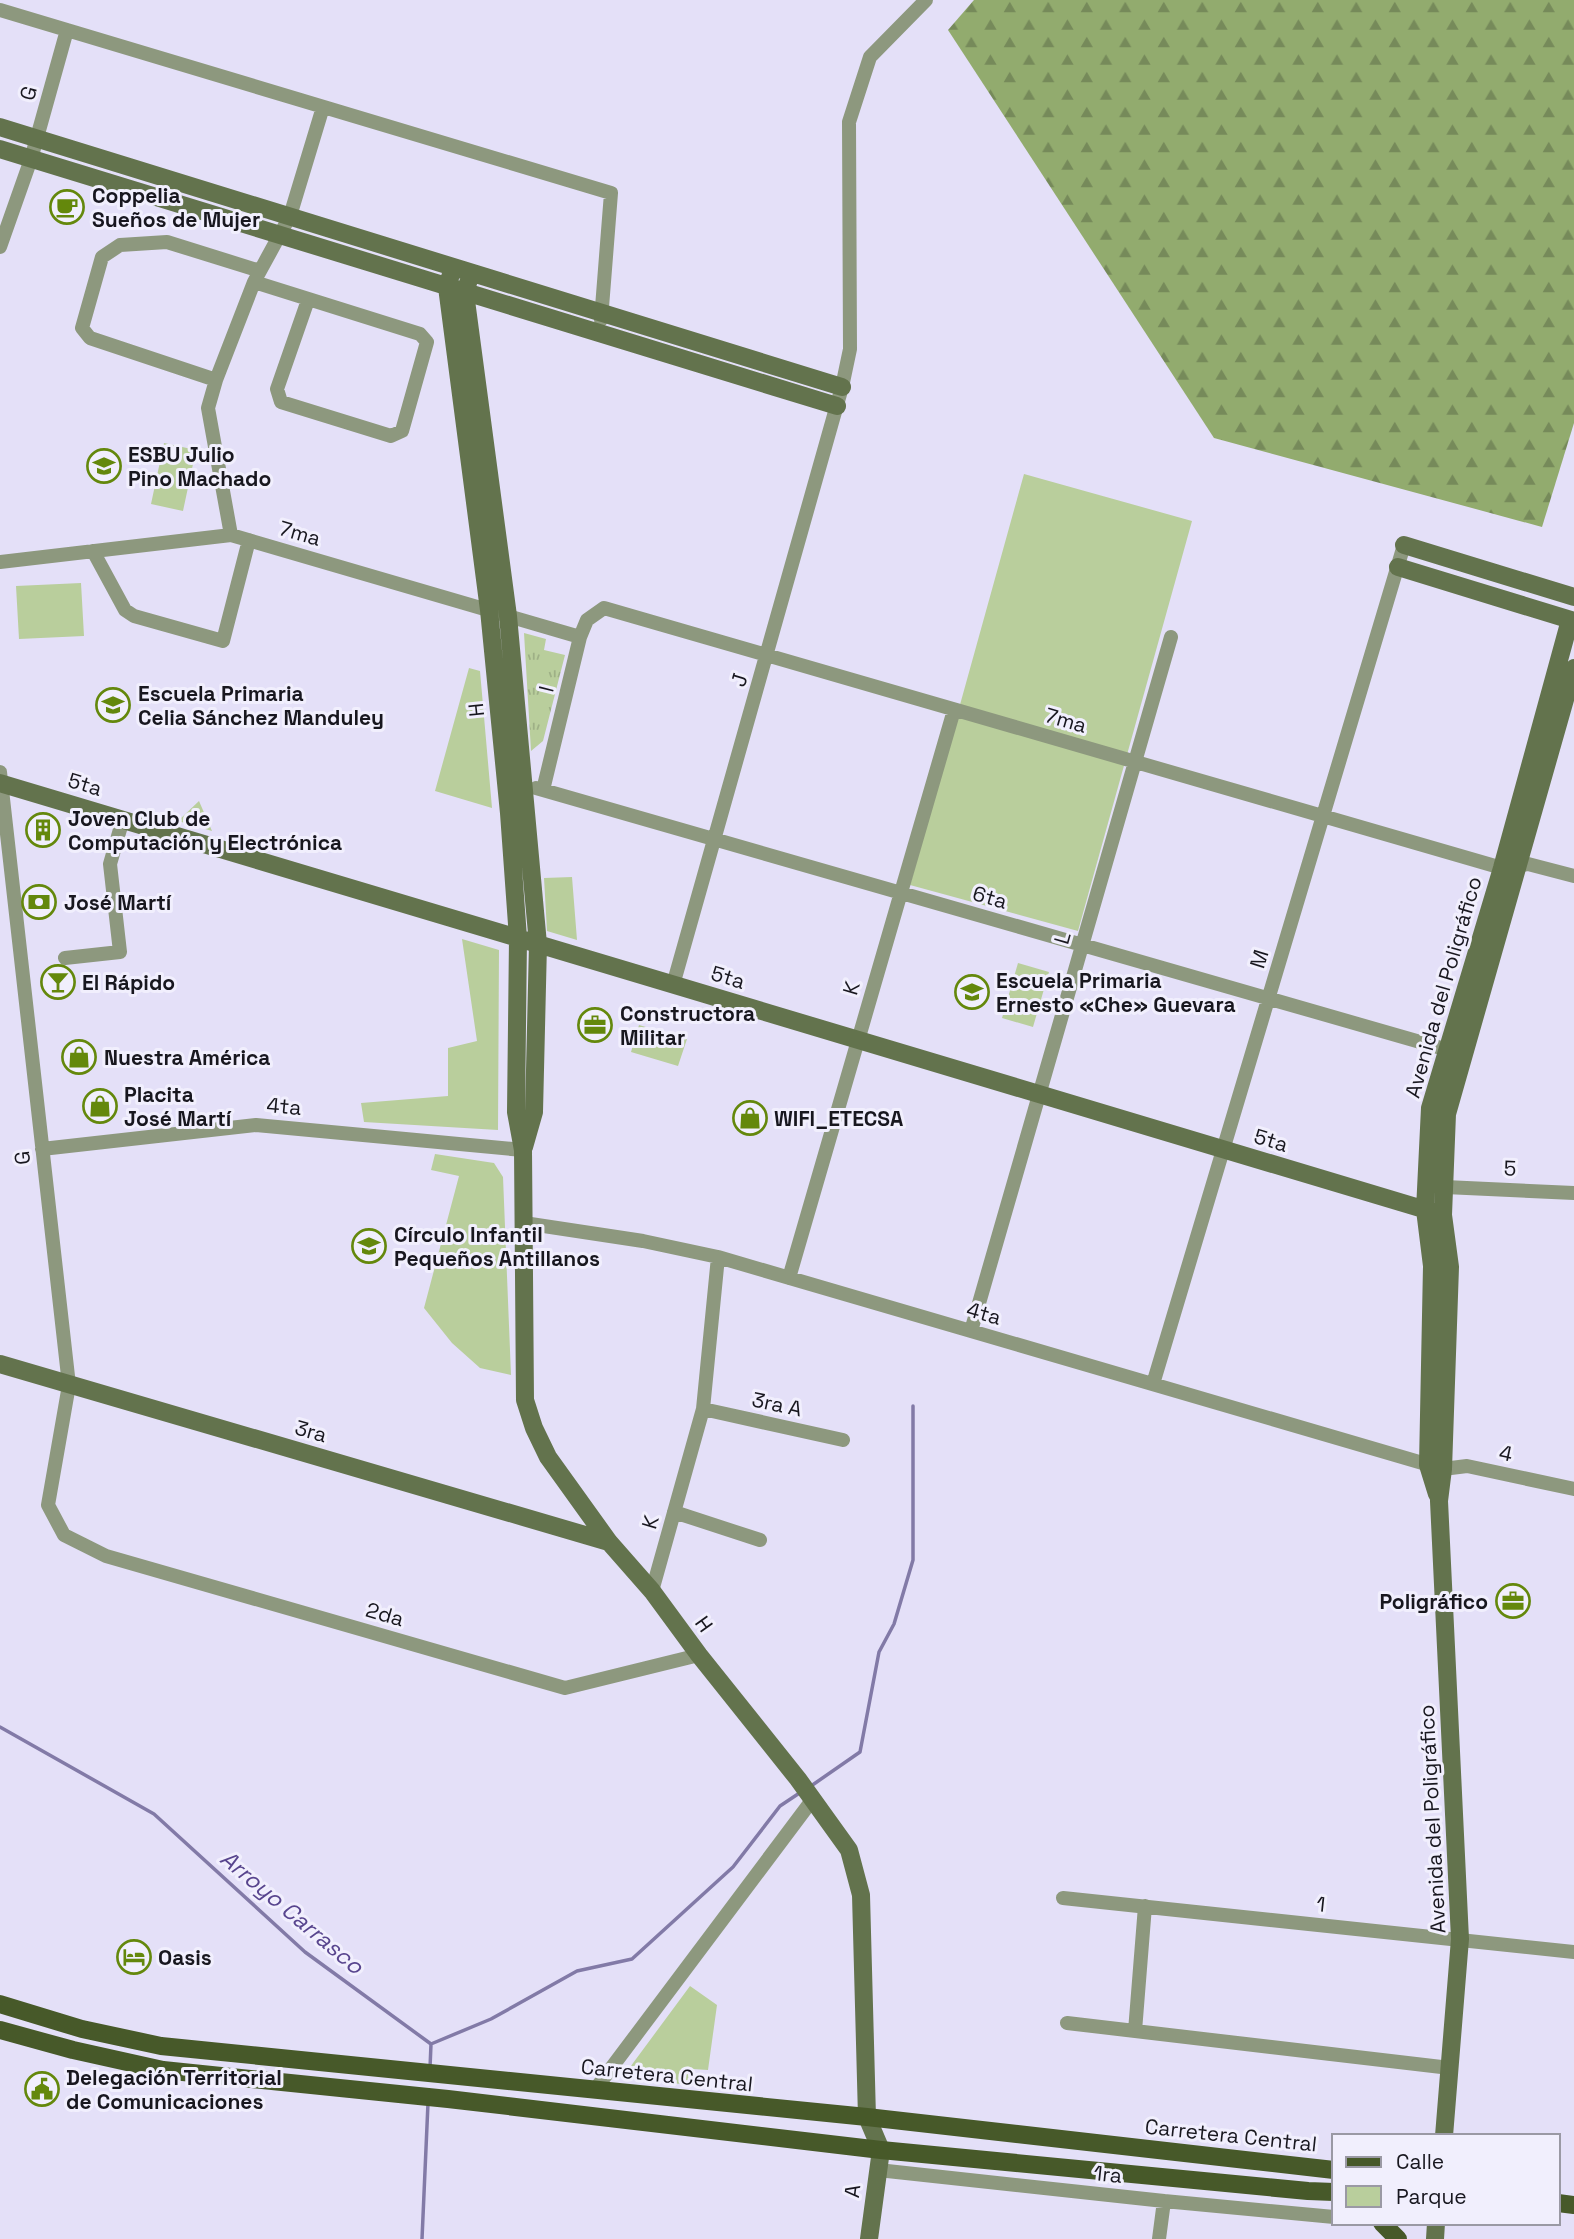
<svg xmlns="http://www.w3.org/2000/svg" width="1574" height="2239" font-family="'Space Grotesk',sans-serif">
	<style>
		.green { fill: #b9ce9c }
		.forest { fill: url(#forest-firs) }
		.park { fill: url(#park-tufts) }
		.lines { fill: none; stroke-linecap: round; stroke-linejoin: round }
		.stream { stroke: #827aa7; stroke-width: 3.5 }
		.street { stroke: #8d987e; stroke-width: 14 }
		.secondary { stroke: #63734d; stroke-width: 18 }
		.primary { stroke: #475929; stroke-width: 18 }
		.labels { text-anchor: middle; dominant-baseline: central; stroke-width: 6; stroke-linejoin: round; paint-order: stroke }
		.street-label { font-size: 21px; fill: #18171f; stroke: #f1effd }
		.poi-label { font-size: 21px; font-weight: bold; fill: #18171f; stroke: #f1effd; text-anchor: start }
		.water-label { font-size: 23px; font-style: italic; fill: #58458e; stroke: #f1effd }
	</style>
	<defs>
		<pattern id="forest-firs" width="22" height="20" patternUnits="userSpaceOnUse" patternTransform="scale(1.75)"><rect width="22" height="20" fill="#92ab6e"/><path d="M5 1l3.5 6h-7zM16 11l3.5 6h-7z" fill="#768a5a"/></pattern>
		<pattern id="park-tufts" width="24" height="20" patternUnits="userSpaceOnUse" patternTransform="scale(1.75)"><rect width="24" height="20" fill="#b9ce9c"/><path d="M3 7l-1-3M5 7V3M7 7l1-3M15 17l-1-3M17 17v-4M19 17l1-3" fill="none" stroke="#9eb086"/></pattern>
	</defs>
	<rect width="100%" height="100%" fill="#e4e0f8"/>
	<path class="green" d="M 164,443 L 196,450 L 183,511 L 151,504 Z
		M 1024,474 L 1192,521 L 1078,931 L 910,885 Z
		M 81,583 L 84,636 L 19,639 L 16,586 Z
		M 469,668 L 480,671 L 492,808 L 435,791 Z
		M 199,801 L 212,831 L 178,821 Z
		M 572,877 L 577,940 L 547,931 L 544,878 Z
		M 462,939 L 499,950 L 498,1130 L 364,1122 L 361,1103 L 448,1096 L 448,1048 L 477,1041 Z
		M 1018,963 L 1049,972 L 1033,1027 L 1002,1018 Z
		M 639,1025 L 687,1039 L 678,1066 L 631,1052 Z
		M 435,1154 L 494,1163 L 503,1177 L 511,1375 L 480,1368 L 452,1343 L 424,1308 L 459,1176 L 431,1170 Z
		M 690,1986 L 717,2005 L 708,2070 L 693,2069 L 691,2085 L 622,2078 Z"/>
	<path class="forest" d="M 974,0 L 1574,0 L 1574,423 L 1542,527 L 1214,438 L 948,30 Z"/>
	<path class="park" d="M 524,633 L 546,639 L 544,650 L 565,655 L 543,741 L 531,751 Z"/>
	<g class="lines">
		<path class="stream" d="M 0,1727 L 154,1814 L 305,1952 L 431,2044 L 430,2068
			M 811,1786 L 860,1752 L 879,1652 L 894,1624 L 913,1560 L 913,1406
			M 431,2044 L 491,2019 L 577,1971 L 632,1959 L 733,1867 L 780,1806 L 801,1792
			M 422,2239 L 428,2103"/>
		<path class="street" d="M 0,10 L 611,193 L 601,320
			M 0,247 L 31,159 L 67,30
			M 254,282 L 420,334 L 427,342 L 402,431 L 391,436 L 281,402 L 277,389 L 308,300
			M 216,380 L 90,338 L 82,328 L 102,257 L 120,245 L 167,242 L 260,271
			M 231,535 L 208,408 L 216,380 L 254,282 L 290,216 L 323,107
			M 93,551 L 125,610 L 134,616 L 223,641 L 249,540
			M 0,562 L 231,535 L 580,637
			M 0,772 L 69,1385 L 48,1505 L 64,1535 L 106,1556 L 565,1688 L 699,1655
			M 536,788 L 1455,1052
			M 543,790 L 580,637 L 587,620 L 604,608 L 1502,868 L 1528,864 L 1574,876
			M 65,958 L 120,952 L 110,864 L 123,819
			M 673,985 L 842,387 L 850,349 L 849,122 L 870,57 L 926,0
			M 42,1149 L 256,1125 L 523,1150
			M 1445,1187 L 1574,1193
			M 524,1223 L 643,1241 L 718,1257 L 1443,1469 L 1467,1466 L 1574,1489
			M 789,1278 L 954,710
			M 971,1331 L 1171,637
			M 1153,1384 L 1404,545
			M 703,1409 L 843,1440
			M 674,1512 L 760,1540
			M 652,1591 L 703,1409 L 718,1257
			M 1063,1898 L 1574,1952
			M 1067,2023 L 1450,2068
			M 1135,2031 L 1145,1906
			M 594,2091 L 813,1799
			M 878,2170 L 1164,2201 L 1334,2217
			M 1159,2239 L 1164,2201"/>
		<path class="secondary" d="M 0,127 L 842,387
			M 0,149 L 837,406
			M 453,268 L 447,287 L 489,610 L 509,813 L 518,938 L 516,1112 L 523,1150 L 525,1400 L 534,1428 L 548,1457 L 609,1542 L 652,1591 L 699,1655 L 798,1779 L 849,1850 L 861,1895 L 867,2117 L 881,2150 L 869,2239
			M 471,273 L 465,293 L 508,616 L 538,944 L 534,1112 L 524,1147
			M 1404,545 L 1574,597
			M 1398,567 L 1574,621
			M 0,783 L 1443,1215
			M 0,1364 L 609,1542
			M 1437,1494 L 1428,1465 L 1432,1266 L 1425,1210 L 1430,1108 L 1502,868 L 1570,620
			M 1444,2136 L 1460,1939 L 1439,1501 L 1443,1469 L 1450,1267 L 1443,1215 L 1447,1114 L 1574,668
			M 1435,2239 L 1436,2223"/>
		<path class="primary" d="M 0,2004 L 82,2029 L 161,2046 L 867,2117 L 1334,2170
			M 0,2030 L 73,2050 L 163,2070 L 448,2099 L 881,2150 L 1308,2191 L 1334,2192
			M 1558,2203 L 1574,2205
			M 1382,2223 L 1398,2239"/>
	</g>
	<defs>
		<g id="cafe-ring" transform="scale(1.75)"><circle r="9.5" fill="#f1effd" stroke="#64880c" stroke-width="1.5"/><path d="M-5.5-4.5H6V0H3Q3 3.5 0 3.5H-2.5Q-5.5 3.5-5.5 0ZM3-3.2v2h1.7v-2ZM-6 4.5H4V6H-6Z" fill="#64880c"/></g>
		<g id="school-ring" transform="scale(1.75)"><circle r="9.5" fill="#f1effd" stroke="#64880c" stroke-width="1.5"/><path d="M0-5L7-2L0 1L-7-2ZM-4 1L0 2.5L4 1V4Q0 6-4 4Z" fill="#64880c"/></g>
		<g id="building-ring" transform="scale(1.75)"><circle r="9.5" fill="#f1effd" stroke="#64880c" stroke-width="1.5"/><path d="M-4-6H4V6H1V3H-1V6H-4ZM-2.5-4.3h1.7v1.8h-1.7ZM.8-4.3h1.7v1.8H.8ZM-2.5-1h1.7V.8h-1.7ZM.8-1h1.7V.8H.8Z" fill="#64880c"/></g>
		<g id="bank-ring" transform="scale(1.75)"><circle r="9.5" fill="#f1effd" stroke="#64880c" stroke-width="1.5"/><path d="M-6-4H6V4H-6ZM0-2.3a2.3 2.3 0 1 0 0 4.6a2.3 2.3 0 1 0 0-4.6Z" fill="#64880c"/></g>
		<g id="bar-ring" transform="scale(1.75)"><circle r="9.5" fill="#f1effd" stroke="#64880c" stroke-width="1.5"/><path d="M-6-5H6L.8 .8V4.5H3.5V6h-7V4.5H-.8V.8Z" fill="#64880c"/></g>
		<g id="office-ring" transform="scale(1.75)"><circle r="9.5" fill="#f1effd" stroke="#64880c" stroke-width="1.5"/><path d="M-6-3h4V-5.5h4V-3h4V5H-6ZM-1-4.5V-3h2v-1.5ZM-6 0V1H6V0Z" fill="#64880c"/></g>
		<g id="shop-ring" transform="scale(1.75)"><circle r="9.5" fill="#f1effd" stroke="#64880c" stroke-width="1.5"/><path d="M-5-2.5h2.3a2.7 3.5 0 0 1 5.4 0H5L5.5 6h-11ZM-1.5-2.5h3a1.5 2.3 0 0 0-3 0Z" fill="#64880c"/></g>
		<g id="hotel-ring" transform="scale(1.75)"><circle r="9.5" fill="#f1effd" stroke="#64880c" stroke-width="1.5"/><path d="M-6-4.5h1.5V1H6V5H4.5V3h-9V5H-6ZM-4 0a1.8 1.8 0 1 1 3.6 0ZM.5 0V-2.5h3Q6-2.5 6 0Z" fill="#64880c"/></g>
		<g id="civic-ring" transform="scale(1.75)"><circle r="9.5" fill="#f1effd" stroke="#64880c" stroke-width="1.5"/><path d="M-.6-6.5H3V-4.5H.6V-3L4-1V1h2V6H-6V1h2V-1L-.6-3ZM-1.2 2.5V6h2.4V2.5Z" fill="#64880c"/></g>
	</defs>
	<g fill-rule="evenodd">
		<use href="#cafe-ring" x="67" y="207"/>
		<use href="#school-ring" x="104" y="466"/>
		<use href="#school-ring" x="113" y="705"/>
		<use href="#building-ring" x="43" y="830"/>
		<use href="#bank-ring" x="39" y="902"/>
		<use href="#bar-ring" x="58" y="982"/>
		<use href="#school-ring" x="972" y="992"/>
		<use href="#office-ring" x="595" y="1025"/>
		<use href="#shop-ring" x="79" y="1057"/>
		<use href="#shop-ring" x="100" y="1106"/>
		<use href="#shop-ring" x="750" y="1118"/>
		<use href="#school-ring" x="369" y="1246"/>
		<use href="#office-ring" x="1513" y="1601"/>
		<use href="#hotel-ring" x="134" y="1957"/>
		<use href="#civic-ring" x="42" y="2089"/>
	</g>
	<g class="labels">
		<g class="street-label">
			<text transform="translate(28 93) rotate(-75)">G</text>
			<text transform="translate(300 533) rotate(16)">7ma</text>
			<text transform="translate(739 680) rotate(-74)">J</text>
			<text transform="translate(546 689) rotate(-76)">I</text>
			<text transform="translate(476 710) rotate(-96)">H</text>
			<text transform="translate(1066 720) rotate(16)">7ma</text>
			<text transform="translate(85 784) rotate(17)">5ta</text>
			<text transform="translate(990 897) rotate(16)">6ta</text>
			<text transform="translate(1062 938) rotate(-74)">L</text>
			<text transform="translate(1259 959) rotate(-73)">M</text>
			<text transform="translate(728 977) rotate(17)">5ta</text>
			<text transform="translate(1443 987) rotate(-74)">Avenida del Poligráfico</text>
			<text transform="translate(851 988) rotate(-74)">K</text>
			<text transform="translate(284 1106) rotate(5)">4ta</text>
			<text transform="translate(1271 1140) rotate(17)">5ta</text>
			<text transform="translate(22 1158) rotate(-96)">G</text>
			<text transform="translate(1510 1168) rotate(2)">5</text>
			<text transform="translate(984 1313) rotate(16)">4ta</text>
			<text transform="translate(777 1404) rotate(12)">3ra A</text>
			<text transform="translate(311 1431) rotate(16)">3ra</text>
			<text transform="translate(1506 1453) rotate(12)">4</text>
			<text transform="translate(650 1522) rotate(-74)">K</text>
			<text transform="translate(385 1614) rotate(16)">2da</text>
			<text transform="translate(704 1624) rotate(54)">H</text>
			<text transform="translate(1432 1819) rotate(-93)">Avenida del Poligráfico</text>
			<text transform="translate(1321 1904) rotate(6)">1</text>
			<text transform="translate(667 2075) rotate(6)">Carretera Central</text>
			<text transform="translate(1231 2135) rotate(6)">Carretera Central</text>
			<text transform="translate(1108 2174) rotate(6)">1ra</text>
			<text transform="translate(852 2191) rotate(-83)">A</text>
		</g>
		<g class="poi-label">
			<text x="92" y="195">Coppelia<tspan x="92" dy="24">Sueños de Mujer</tspan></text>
			<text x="128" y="454">ESBU Julio<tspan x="128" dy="24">Pino Machado</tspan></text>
			<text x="138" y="693">Escuela Primaria<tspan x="138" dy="24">Celia Sánchez Manduley</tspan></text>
			<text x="68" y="818">Joven Club de<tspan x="68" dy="24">Computación y Electrónica</tspan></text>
			<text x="64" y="902">José Martí</text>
			<text x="996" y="980">Escuela Primaria<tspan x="996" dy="24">Ernesto «Che» Guevara</tspan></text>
			<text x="82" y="982">El Rápido</text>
			<text x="620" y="1013">Constructora<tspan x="620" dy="24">Militar</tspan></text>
			<text x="104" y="1057">Nuestra América</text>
			<text x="124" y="1094">Placita<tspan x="124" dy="24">José Martí</tspan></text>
			<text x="774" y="1118">WIFI_ETECSA</text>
			<text x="394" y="1234">Círculo Infantil<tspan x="394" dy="24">Pequeños Antillanos</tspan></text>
			<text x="1488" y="1601" text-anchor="end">Poligráfico</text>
			<text x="158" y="1957">Oasis</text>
			<text x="66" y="2077">Delegación Territorial<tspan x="66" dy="24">de Comunicaciones</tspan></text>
		</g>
		<g class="water-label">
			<text transform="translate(292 1912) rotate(40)">Arroyo Carrasco</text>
		</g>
	</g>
	<rect x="1332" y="2134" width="228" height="91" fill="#f1effd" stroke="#9a99a4" stroke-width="2"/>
	<rect x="1346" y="2157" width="35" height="10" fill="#475929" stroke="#9a99a4" stroke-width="2"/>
	<text x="1396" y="2169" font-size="21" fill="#18171f">Calle</text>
	<rect x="1346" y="2186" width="35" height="21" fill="#b9ce9c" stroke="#9a99a4" stroke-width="2"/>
	<text x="1396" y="2204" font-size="21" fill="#18171f">Parque</text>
</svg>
